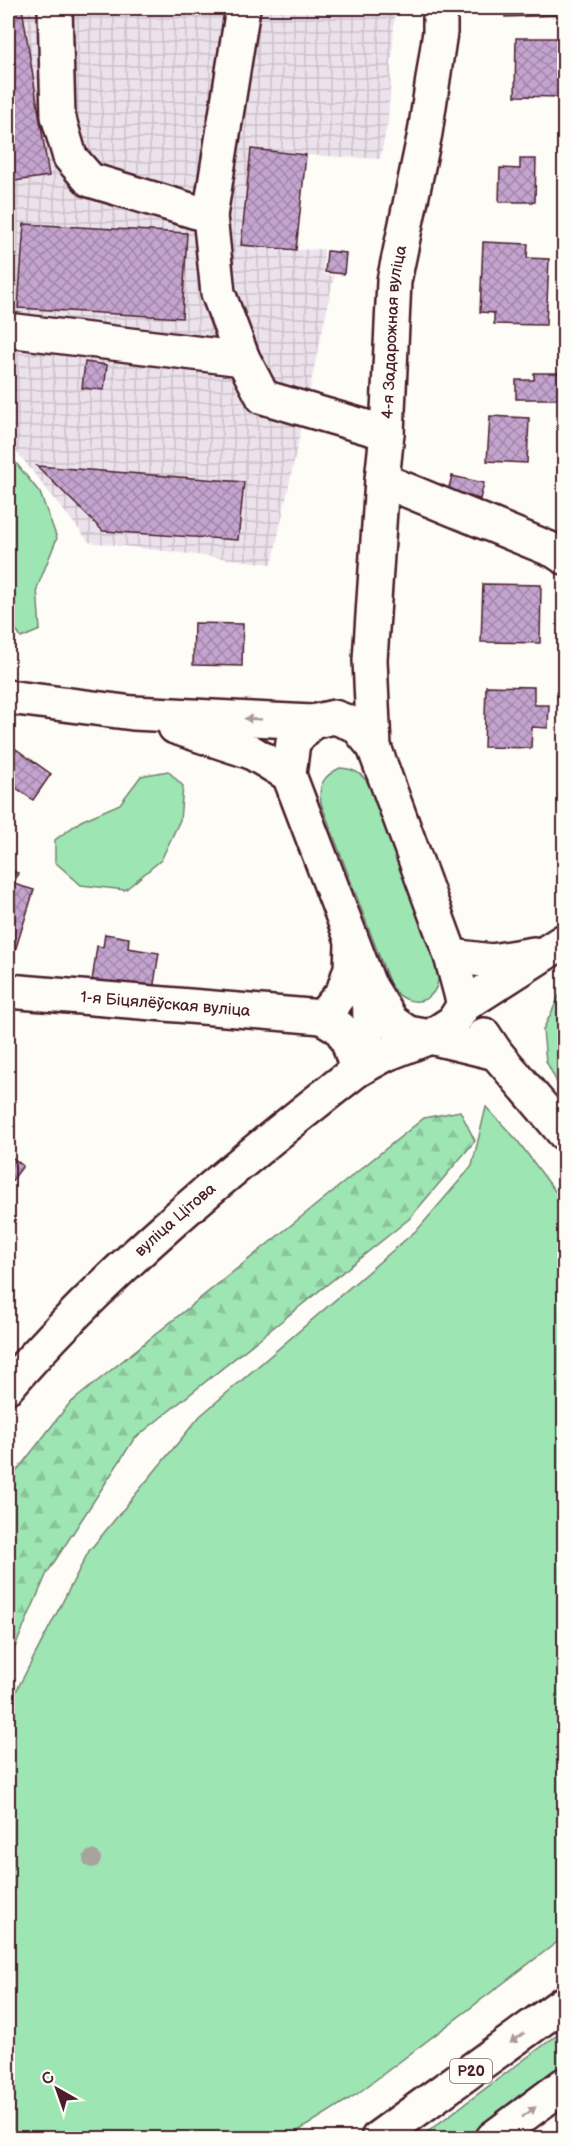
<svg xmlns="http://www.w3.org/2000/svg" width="572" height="2146" font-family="'Balsamiq Sans',sans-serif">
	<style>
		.industrial { fill: url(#industrial-grid) }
		.grass { fill: #9de5b3; stroke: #74826f; stroke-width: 1.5 }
		.forest { fill: url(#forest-firs); stroke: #74826f; stroke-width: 1.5 }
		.building { fill: url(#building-cross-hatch); stroke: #4a1f2b; stroke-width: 1.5 }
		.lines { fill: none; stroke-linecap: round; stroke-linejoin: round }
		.minor-casing { stroke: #4a1f2b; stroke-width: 38 }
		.major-casing { stroke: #4a1f2b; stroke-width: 38 }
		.minor { stroke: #fdfcf7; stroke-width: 33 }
		.major { stroke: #fdfcf7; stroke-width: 33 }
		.tree { fill: #a8a39d }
		.oneway { fill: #ac999b }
		.labels { text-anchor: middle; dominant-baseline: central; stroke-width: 4.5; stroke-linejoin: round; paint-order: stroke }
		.shield { fill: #fdfcf7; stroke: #806168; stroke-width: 1.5 }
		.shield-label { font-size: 15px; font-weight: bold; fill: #4a1f2b }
		.street-label { font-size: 16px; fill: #4a1f2b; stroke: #fdfcf7 }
	</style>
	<defs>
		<pattern id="industrial-grid" width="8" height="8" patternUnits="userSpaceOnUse" patternTransform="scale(1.5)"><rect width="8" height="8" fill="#ece2eb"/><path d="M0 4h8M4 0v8" fill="none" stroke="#ccc1ca"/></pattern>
		<pattern id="forest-firs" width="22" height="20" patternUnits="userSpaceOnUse" patternTransform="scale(1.5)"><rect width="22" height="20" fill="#9de5b3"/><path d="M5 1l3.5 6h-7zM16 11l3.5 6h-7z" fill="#89c49a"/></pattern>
		<pattern id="building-cross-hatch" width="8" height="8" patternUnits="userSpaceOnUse" patternTransform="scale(1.5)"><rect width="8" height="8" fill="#c4a4cf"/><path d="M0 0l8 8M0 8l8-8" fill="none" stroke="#a185a8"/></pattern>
	</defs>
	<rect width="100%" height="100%" fill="#fdfcf7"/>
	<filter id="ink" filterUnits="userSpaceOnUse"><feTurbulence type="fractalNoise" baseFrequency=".0167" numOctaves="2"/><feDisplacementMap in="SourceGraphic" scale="12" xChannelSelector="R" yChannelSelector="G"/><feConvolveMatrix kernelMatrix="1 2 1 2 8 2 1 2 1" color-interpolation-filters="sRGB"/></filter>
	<g filter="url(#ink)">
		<path class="industrial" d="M 8,8 L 395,8 L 388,122 L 380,159 L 306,155 L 296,250 L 324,249 L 323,274 L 334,276 L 272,564 L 89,542 L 8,441 Z"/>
		<path class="grass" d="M 8,453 L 40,493 L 57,538 L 37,588 L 40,630 L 21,638 L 8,617 Z
			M 340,768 C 353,769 360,772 368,783 L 438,966 C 444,1000 412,1014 391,987 L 321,803 C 318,785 323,776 340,768 Z
			M 168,771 L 183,786 L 180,820 L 161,860 L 125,890 L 81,885 L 55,862 L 55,840 L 81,821 L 120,804 L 141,776 Z
			M 564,986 L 564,1096 L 546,1061 L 543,1030 Z
			M 486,1107 L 517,1140 L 564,1203 L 564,1937 L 357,2094 L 287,2138 L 8,2138 L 8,1707 L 89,1551 L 200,1416 L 419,1228 L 472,1166 Z
			M 564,2030 L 564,2064 L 466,2138 L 419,2138 Z"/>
		<path class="forest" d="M 460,1111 L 475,1141 L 409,1219 L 134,1439 L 47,1573 L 8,1663 L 8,1482 L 69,1404 L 424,1118 Z"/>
		<path class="building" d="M 8,8 L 22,8 L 49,176 L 8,182 Z
			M 505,8 L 564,8 L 564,15 L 505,17 Z
			M 516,38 L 560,38 L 559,97 L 515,96 Z
			M 251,149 L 306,155 L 296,250 L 241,245 Z
			M 520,159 L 536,159 L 535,202 L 499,202 L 500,168 L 520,169 Z
			M 24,224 L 187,233 L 182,318 L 18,308 Z
			M 483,242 L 528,244 L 527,258 L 549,259 L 546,325 L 494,324 L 494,313 L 480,312 Z
			M 327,251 L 346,253 L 344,274 L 325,272 Z
			M 85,362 L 107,365 L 104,390 L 82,388 Z
			M 534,373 L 564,373 L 564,399 L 516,399 L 516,380 L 534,380 Z
			M 490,416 L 529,418 L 527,463 L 487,461 Z
			M 37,466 L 244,482 L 238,540 L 103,531 Z
			M 452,476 L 484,483 L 480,499 L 448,491 Z
			M 483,584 L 541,585 L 540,643 L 481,642 Z
			M 194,623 L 243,624 L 242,666 L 193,665 Z
			M 486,686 L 534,687 L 534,705 L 549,705 L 548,728 L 532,727 L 531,748 L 484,747 Z
			M 558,690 L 564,690 L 564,715 L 561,715 Z
			M 16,749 L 51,774 L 33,800 L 8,782 L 8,761 Z
			M 8,870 L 18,873 L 14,884 L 34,890 L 9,970 Z
			M 105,934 L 129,938 L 128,948 L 159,953 L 153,990 L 92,981 L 97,946 L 103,947 Z
			M 8,1154 L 23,1166 L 8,1186 Z"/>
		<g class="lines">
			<g class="minor-casing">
				<g id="minor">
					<path d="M 55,8 L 58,116 L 70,157 L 90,180 L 210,216"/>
					<path d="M 243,8 L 210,216 L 218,293 L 243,359 L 263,397 L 387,433"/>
					<path d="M 16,331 L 243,359"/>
					<path d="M 382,480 L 555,551 L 564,557"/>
					<path d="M 8,697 L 133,713 L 312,722"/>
					<path d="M 175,727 L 251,752 L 289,775"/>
					<path d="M 451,956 L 492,961 L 534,954"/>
					<path id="s1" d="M 8,991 L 322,1017 L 340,1028 L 348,1041 L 357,1070"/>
					<path d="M 464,1005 L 564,941"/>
					<path d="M 322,1017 L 343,992 L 351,968 L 352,944"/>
				</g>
			</g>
			<g class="major-casing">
				<g id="major">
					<path d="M 334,717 L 356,725 L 374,747 L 451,956 L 464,1005 L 453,1022 L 430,1037 L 408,1033 L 392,1022 L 369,985 L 289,775 L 293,742 L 312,722 Z"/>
					<path id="s2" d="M 374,747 L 370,660 L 382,480 L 387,433 L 394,281 L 425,133 L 440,32 L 440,8"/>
					<path d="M 484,1035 L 496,1053 L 564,1133"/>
					<path d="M 357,1070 L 370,1022 L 369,985"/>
					<path id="s3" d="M 8,1386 C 111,1267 233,1167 357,1070 L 386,1054 L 430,1037 L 496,1053"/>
					<path d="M 378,2138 L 564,2003"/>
					<path d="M 493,2138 L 564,2085"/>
				</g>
			</g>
			<use href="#minor" class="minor"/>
			<use href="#major" class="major"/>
		</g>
		<circle class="tree" cx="92" cy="1859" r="9"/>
		<defs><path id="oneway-solid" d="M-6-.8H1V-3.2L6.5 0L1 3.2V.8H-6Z" transform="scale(1.5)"/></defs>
		<g class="oneway">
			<use href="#oneway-solid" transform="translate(253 719) rotate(-177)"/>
			<use href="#oneway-solid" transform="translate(517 2038) rotate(144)"/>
			<use href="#oneway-solid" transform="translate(529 2112) rotate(-37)"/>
		</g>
	</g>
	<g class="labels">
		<rect class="shield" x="450" y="2059" width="42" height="24" rx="4.5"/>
		<g class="shield-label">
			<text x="471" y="2071">Р20</text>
		</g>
		<g class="street-label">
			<text stroke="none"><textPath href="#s2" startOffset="416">4-я Задарожная вуліца</textPath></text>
			<text stroke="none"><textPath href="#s1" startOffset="158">1-я Біцялёўская вуліца</textPath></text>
			<text stroke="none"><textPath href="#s3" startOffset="236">вуліца Цітова</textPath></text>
		</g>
	</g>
	<rect width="572" height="2146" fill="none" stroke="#fdfcf7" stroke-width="30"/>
	<rect x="15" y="15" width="542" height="2116" fill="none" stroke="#4a1f2b" stroke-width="2" filter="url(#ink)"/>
	<g transform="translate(57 2089) rotate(320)" stroke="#fdfcf7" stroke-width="4.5" paint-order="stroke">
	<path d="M0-4.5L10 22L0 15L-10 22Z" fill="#4a1f2b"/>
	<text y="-9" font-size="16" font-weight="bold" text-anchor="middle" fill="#4a1f2b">С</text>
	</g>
</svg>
